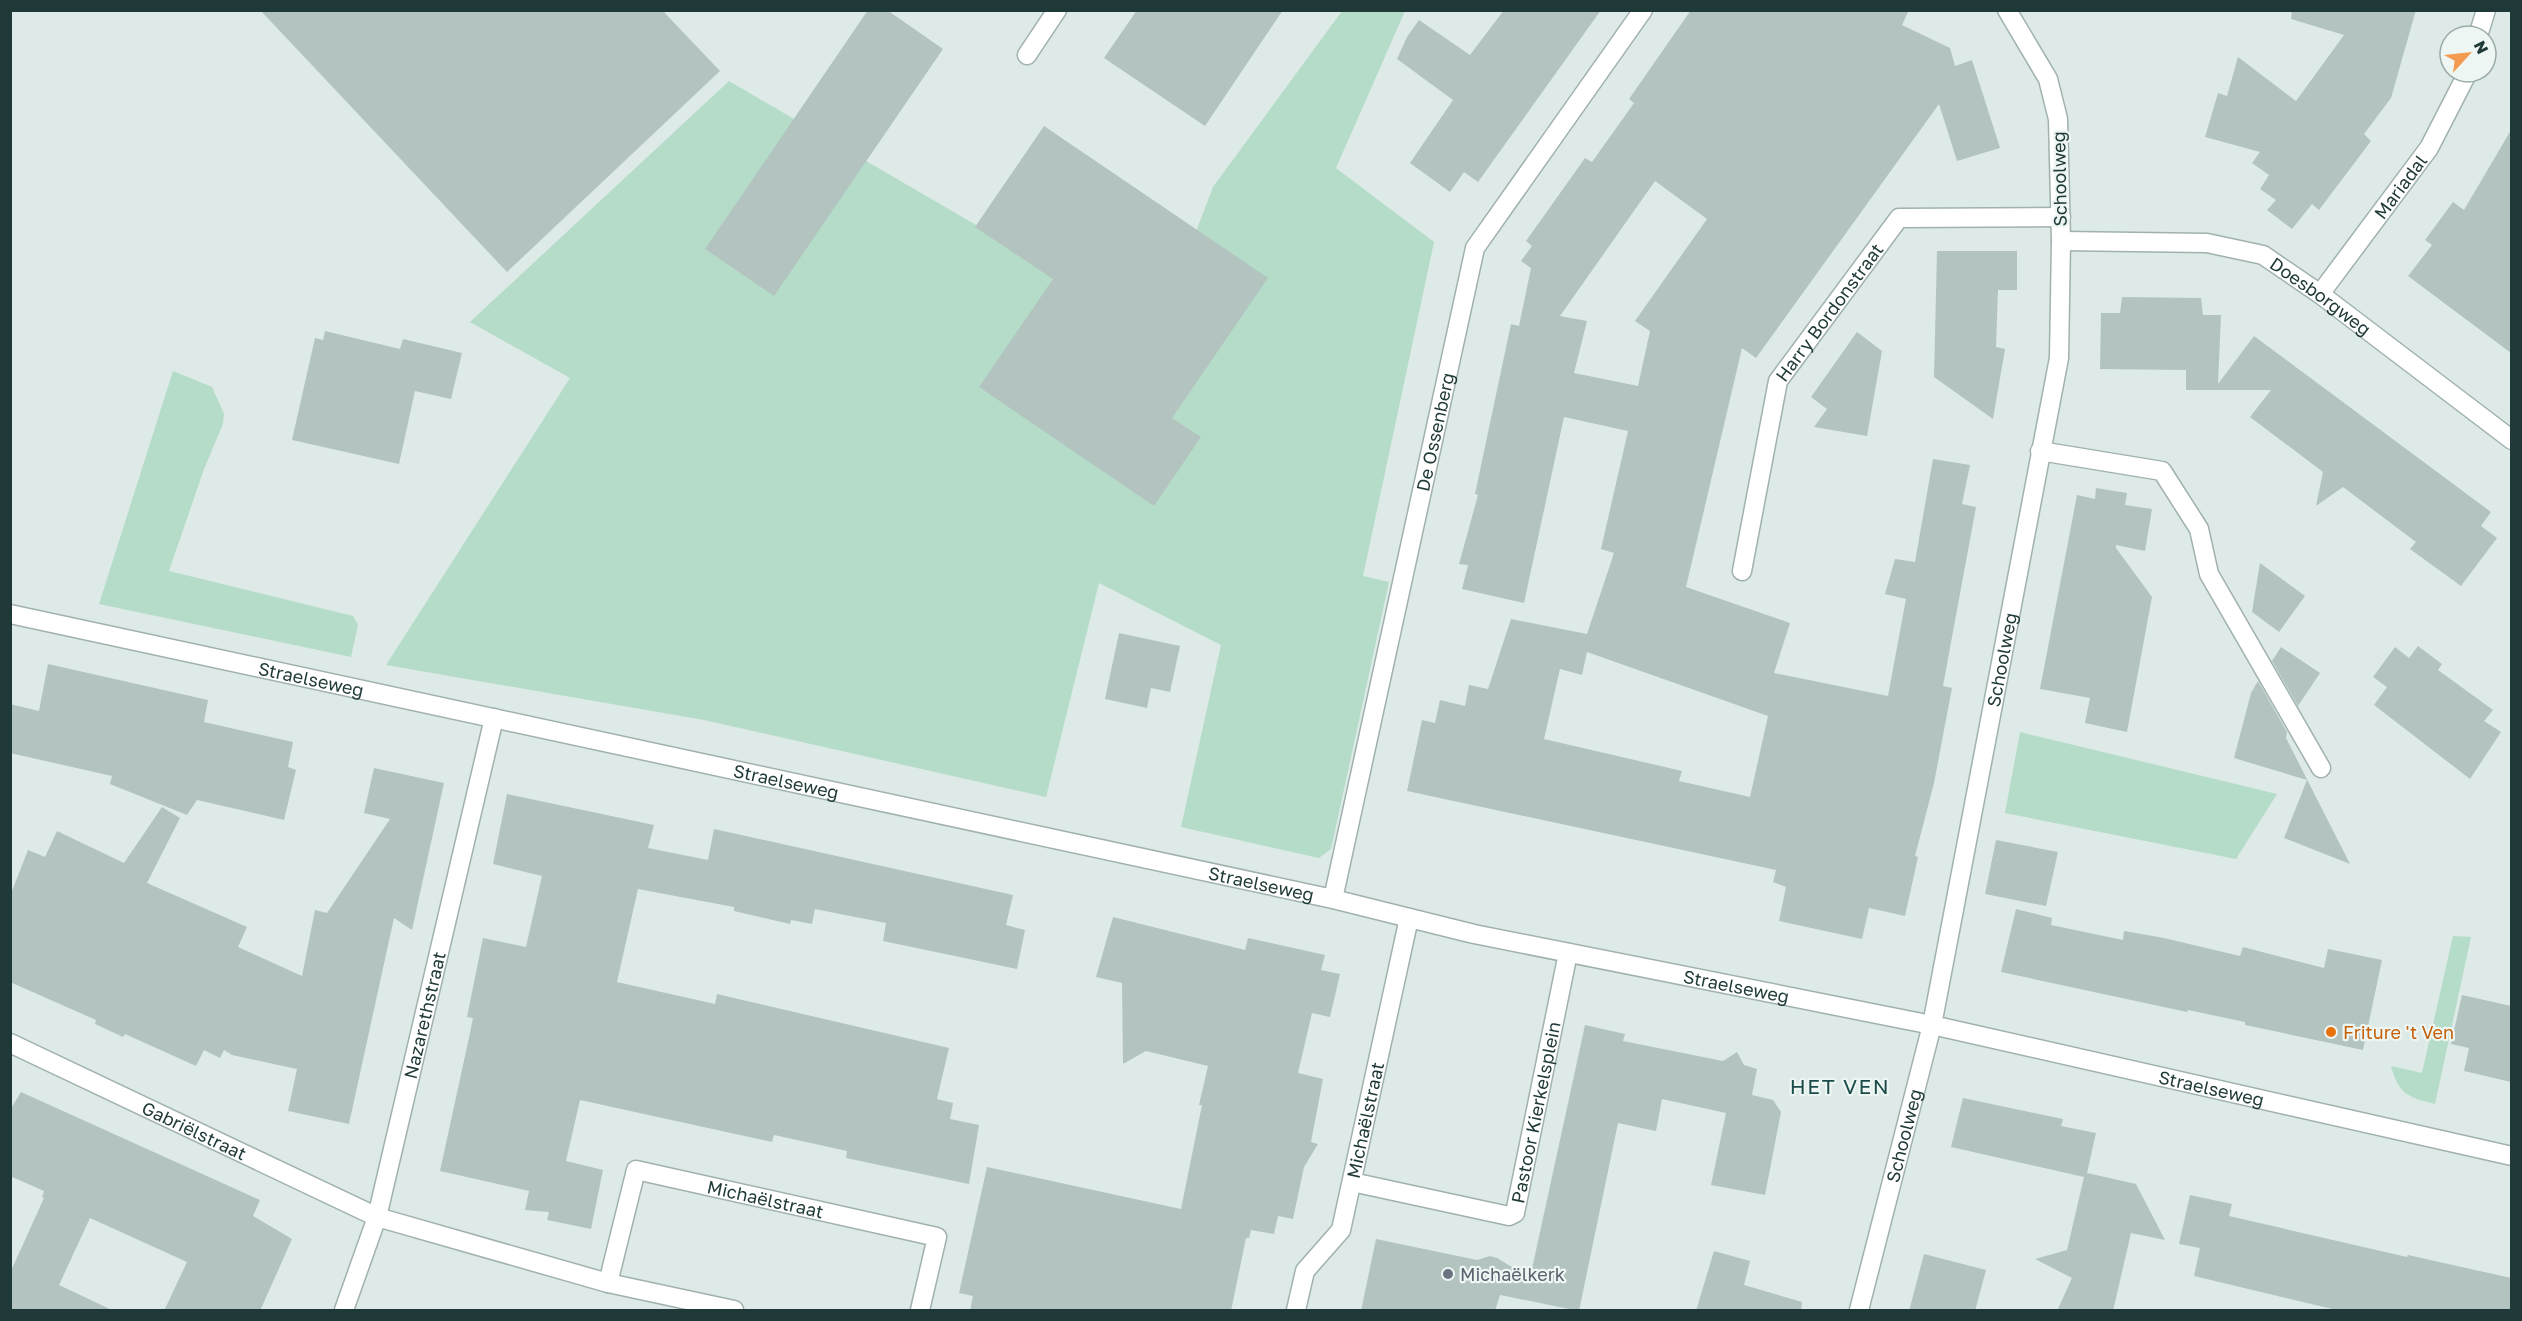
<svg xmlns="http://www.w3.org/2000/svg" width="2522" height="1321" font-family="'Golos Text',sans-serif">
	<style>
		.green { fill: #b5dcc8 }
		.building { fill: #b3c4c0; fill-rule: evenodd }
		.lines { fill: none; stroke-linecap: round; stroke-linejoin: round }
		.minor-casing { stroke: #a0b1af; stroke-width: 21 }
		.minor { stroke: #fff; stroke-width: 18 }
		.food-dot { fill: #e8710a; stroke: #eef6f4; stroke-width: 2 }
		.worship-dot { fill: #6b7280; stroke: #eef6f4; stroke-width: 2 }
		.labels { text-anchor: middle; dominant-baseline: central; stroke-width: 4.5; stroke-linejoin: round; paint-order: stroke }
		.street-label { font-size: 18px; fill: #1f3938; stroke: #eef6f4 }
		.food-label { font-size: 18px; fill: #c56008; stroke: #eef6f4; text-anchor: start }
		.worship-label { font-size: 18px; fill: #5b616d; stroke: #eef6f4; text-anchor: start }
		.quarter-label { font-size: 21px; letter-spacing: 1.5px; fill: #1b4b49; stroke: #eef6f4 }
	</style>
	<rect width="100%" height="100%" fill="#ddeae7"/>
	<path class="green" d="M 1342,11 L 1405,11 L 1336,168 L 1434,242 L 1363,576 L 1389,582 L 1331,849 L 1319,858 L 1181,827 L 1221,645 L 1099,583 L 1046,797 L 704,720 L 386,665 L 570,378 L 470,322 L 729,81 L 1158,331 L 1213,187 Z
		M 173,371 L 212,387 L 224,414 L 223,424 L 204,469 L 169,571 L 353,616 L 358,625 L 351,657 L 99,604 Z
		M 2020,732 L 2277,794 L 2236,859 L 2005,813 Z
		M 2453,936 L 2471,937 L 2435,1104 C 2408,1097 2399,1095 2391,1066 L 2422,1073 Z"/>
	<path class="building" d="M 260,10 L 662,10 L 720,71 L 507,272 Z
		M 868,10 L 887,10 L 943,49 L 774,296 L 705,249 Z
		M 1137,10 L 1283,10 L 1205,126 L 1104,58 Z
		M 1504,10 L 1601,10 L 1478,182 L 1464,172 L 1450,192 L 1410,163 L 1453,100 L 1397,59 L 1407,37 L 1419,20 L 1470,55 Z
		M 1691,10 L 1909,10 L 1902,25 L 1950,48 L 1955,66 L 1972,60 L 2000,148 L 1957,161 L 1939,104 L 1756,358 L 1742,348 L 1686,587 L 1790,623 L 1774,673 L 1888,696 L 1906,599 L 1885,594 L 1895,559 L 1915,562 L 1933,459 L 1970,465 L 1962,504 L 1976,507 L 1943,686 L 1952,688 L 1934,783 L 1915,856 L 1918,857 L 1905,916 L 1869,908 L 1862,939 L 1779,921 L 1786,887 L 1773,882 L 1776,870 L 1407,791 L 1422,720 L 1435,723 L 1440,700 L 1465,706 L 1469,685 L 1488,689 L 1511,619 L 1587,634 L 1614,553 L 1601,549 L 1628,431 L 1564,417 L 1524,603 L 1462,589 L 1468,565 L 1459,564 L 1478,495 L 1475,494 L 1511,324 L 1519,326 L 1531,268 L 1521,261 L 1532,246 L 1526,241 L 1585,158 L 1592,162 L 1634,103 L 1629,99 ZM 1655,181 L 1707,219 L 1635,321 L 1650,331 L 1638,386 L 1574,373 L 1587,321 L 1560,316 ZM 1587,652 L 1768,716 L 1750,797 L 1679,781 L 1682,771 L 1544,739 L 1560,669 L 1582,675 Z
		M 2292,10 L 2416,10 L 2391,98 L 2364,134 L 2371,141 L 2319,210 L 2312,204 L 2292,229 L 2267,210 L 2276,200 L 2260,189 L 2269,175 L 2252,163 L 2260,152 L 2205,137 L 2218,93 L 2227,96 L 2238,57 L 2296,101 L 2344,35 L 2291,19 Z
		M 1044,126 L 1268,278 L 1172,418 L 1201,437 L 1154,506 L 979,387 L 1053,279 L 975,227 Z
		M 2511,130 L 2511,353 L 2408,276 L 2432,245 L 2425,240 L 2453,202 L 2464,210 Z
		M 1937,251 L 2017,251 L 2017,290 L 1998,290 L 1996,347 L 2005,349 L 1993,419 L 1934,377 Z
		M 2122,297 L 2201,298 L 2203,315 L 2221,315 L 2218,384 L 2254,336 L 2491,512 L 2481,526 L 2497,538 L 2461,586 L 2410,549 L 2416,542 L 2343,487 L 2316,506 L 2323,472 L 2250,417 L 2271,390 L 2186,390 L 2186,370 L 2100,369 L 2101,313 L 2120,313 Z
		M 325,331 L 400,349 L 403,339 L 462,353 L 451,399 L 415,391 L 399,464 L 292,440 L 315,338 L 323,340 Z
		M 1857,332 L 1882,351 L 1867,436 L 1814,427 L 1827,409 L 1811,397 Z
		M 2096,488 L 2127,493 L 2125,505 L 2152,509 L 2145,551 L 2116,545 L 2116,548 L 2152,597 L 2127,732 L 2085,723 L 2090,698 L 2040,689 L 2077,495 L 2095,499 Z
		M 2260,563 L 2305,596 L 2279,632 L 2252,612 Z
		M 1119,633 L 1180,646 L 1170,692 L 1151,688 L 1147,708 L 1105,699 Z
		M 2418,646 L 2442,664 L 2438,670 L 2493,710 L 2484,721 L 2501,732 L 2470,779 L 2374,705 L 2387,687 L 2373,677 L 2395,647 L 2409,658 Z
		M 2281,647 L 2320,673 L 2298,706 L 2272,661 Z
		M 48,664 L 208,700 L 204,722 L 293,742 L 288,767 L 296,770 L 284,820 L 197,800 L 187,815 L 110,784 L 112,776 L 10,753 L 10,704 L 39,711 Z
		M 2258,681 L 2287,732 L 2286,738 L 2350,864 L 2284,838 L 2307,780 L 2234,758 L 2251,693 Z
		M 374,768 L 444,783 L 412,930 L 394,918 L 349,1124 L 288,1111 L 297,1069 L 232,1055 L 224,1050 L 220,1058 L 204,1050 L 196,1066 L 125,1034 L 123,1037 L 95,1024 L 96,1020 L 10,982 L 10,896 L 28,850 L 45,857 L 57,831 L 124,863 L 162,807 L 180,818 L 147,883 L 247,927 L 238,947 L 302,976 L 315,910 L 327,913 L 390,819 L 364,813 Z
		M 507,794 L 654,825 L 648,848 L 708,860 L 714,829 L 1013,895 L 1006,925 L 1025,930 L 1017,969 L 883,941 L 886,923 L 850,916 L 815,909 L 812,924 L 791,920 L 790,924 L 734,911 L 734,907 L 638,889 L 617,982 L 715,1004 L 717,994 L 949,1048 L 937,1099 L 953,1103 L 950,1119 L 979,1125 L 969,1184 L 846,1158 L 847,1151 L 774,1135 L 772,1142 L 580,1100 L 566,1161 L 603,1170 L 591,1229 L 547,1220 L 549,1212 L 525,1210 L 529,1191 L 440,1171 L 470,1033 L 473,1018 L 467,1017 L 483,938 L 526,947 L 542,876 L 493,864 Z
		M 1996,840 L 2058,852 L 2046,906 L 1985,894 Z
		M 2016,909 L 2052,918 L 2051,925 L 2123,940 L 2124,931 L 2164,938 L 2240,956 L 2243,947 L 2324,968 L 2328,949 L 2382,960 L 2363,1050 L 2245,1025 L 2245,1022 L 2188,1010 L 2187,1012 L 2001,972 Z
		M 1113,917 L 1245,950 L 1248,938 L 1325,955 L 1321,970 L 1340,974 L 1330,1017 L 1312,1013 L 1298,1073 L 1323,1079 L 1311,1142 L 1318,1144 L 1304,1167 L 1293,1219 L 1278,1216 L 1274,1234 L 1251,1230 L 1249,1238 L 1246,1238 L 1231,1311 L 970,1311 L 973,1296 L 959,1293 L 987,1167 L 1181,1209 L 1202,1105 L 1199,1105 L 1208,1066 L 1146,1051 L 1123,1064 L 1122,983 L 1096,977 Z
		M 2462,995 L 2511,1006 L 2511,1082 L 2464,1071 L 2469,1048 L 2451,1044 Z
		M 1585,1025 L 1625,1034 L 1623,1041 L 1723,1061 L 1737,1052 L 1744,1065 L 1757,1069 L 1752,1095 L 1773,1100 L 1781,1112 L 1765,1195 L 1711,1185 L 1726,1113 L 1662,1099 L 1656,1131 L 1618,1123 L 1579,1311 L 1500,1295 L 1495,1311 L 1361,1311 L 1376,1239 L 1477,1260 L 1490,1256 L 1497,1258 L 1530,1278 Z
		M 21,1092 L 260,1200 L 253,1216 L 292,1239 L 260,1311 L 164,1311 L 187,1262 L 90,1218 L 59,1285 L 114,1311 L 10,1311 L 10,1273 L 44,1198 L 42,1197 L 44,1191 L 10,1176 L 10,1110 Z
		M 1963,1098 L 2063,1119 L 2061,1126 L 2096,1133 L 2087,1173 L 2136,1184 L 2165,1240 L 2131,1233 L 2113,1311 L 2057,1311 L 2072,1278 L 2035,1259 L 2067,1250 L 2084,1177 L 1951,1147 Z
		M 2190,1195 L 2232,1204 L 2229,1216 L 2407,1257 L 2408,1255 L 2511,1278 L 2511,1311 L 2341,1311 L 2194,1276 L 2200,1248 L 2179,1244 Z
		M 1714,1251 L 1750,1261 L 1744,1285 L 1802,1302 L 1801,1311 L 1696,1311 Z
		M 1924,1254 L 1986,1270 L 1975,1311 L 1909,1311 Z"/>
	<g class="lines">
		<g class="minor-casing">
			<g id="minor">
				<path d="M 2478,36 L 2486,10"/>
				<path d="M 1027,55 L 1057,10"/>
				<path id="s1" d="M 2061,241 L 2207,243 L 2263,255 L 2320,294 L 2512,440"/>
				<path id="s2" d="M 2320,294 L 2429,148 L 2468,72"/>
				<path d="M 2040,451 L 2162,471 L 2199,529 L 2209,574 L 2321,768"/>
				<path id="s3" d="M 1742,571 L 1778,381 L 1899,218 L 2061,217"/>
				<path id="s4" d="M 10,614 L 1333,899 L 1474,934 L 1932,1025 L 2512,1156"/>
				<path id="s5" d="M 1333,899 L 1475,248 L 1643,10"/>
				<path id="s6" d="M 10,1043 L 377,1217 L 608,1283 L 734,1310"/>
				<path id="s7" d="M 1352,1182 L 1509,1216 L 1515,1213 L 1568,953"/>
				<path id="s8" d="M 608,1283 L 636,1170 L 937,1237 L 920,1310"/>
				<path id="s9" d="M 344,1310 L 377,1217 L 494,718"/>
				<path id="s10" d="M 1296,1310 L 1305,1271 L 1341,1230 L 1409,918"/>
				<path id="s11" d="M 1859,1310 L 1932,1025 L 2059,358 L 2061,241 L 2058,119 L 2048,79 L 2007,10"/>
			</g>
		</g>
		<use href="#minor" class="minor"/>
	</g>
	<circle class="food-dot" cx="2331" cy="1032" r="6"/>
	<circle class="worship-dot" cx="1448" cy="1274" r="6"/>
	<g class="labels">
		<g class="street-label">
			<text transform="translate(2059 179) rotate(-91)">Schoolweg</text>
			<text stroke="none"><textPath href="#s2" startOffset="134">Mariadal</textPath></text>
			<text stroke="none"><textPath href="#s1" startOffset="274">Doesborgweg</textPath></text>
			<text stroke="none"><textPath href="#s3" startOffset="279">Harry Bordonstraat</textPath></text>
			<text stroke="none"><textPath href="#s5" startOffset="478">De Ossenberg</textPath></text>
			<text stroke="none"><textPath href="#s11" startOffset="666">Schoolweg</textPath></text>
			<text stroke="none"><textPath href="#s4" startOffset="308">Straelseweg</textPath></text>
			<text stroke="none"><textPath href="#s4" startOffset="794">Straelseweg</textPath></text>
			<text stroke="none"><textPath href="#s4" startOffset="1280">Straelseweg</textPath></text>
			<text stroke="none"><textPath href="#s4" startOffset="1766">Straelseweg</textPath></text>
			<text stroke="none"><textPath href="#s9" startOffset="306">Nazarethstraat</textPath></text>
			<text stroke="none"><textPath href="#s4" startOffset="2252">Straelseweg</textPath></text>
			<text stroke="none"><textPath href="#s7" startOffset="270">Pastoor Kierkelsplein</textPath></text>
			<text stroke="none"><textPath href="#s10" startOffset="207">Michaëlstraat</textPath></text>
			<text stroke="none"><textPath href="#s6" startOffset="204">Gabriëlstraat</textPath></text>
			<text stroke="none"><textPath href="#s11" startOffset="180">Schoolweg</textPath></text>
			<text stroke="none"><textPath href="#s8" startOffset="249">Michaëlstraat</textPath></text>
		</g>
		<g class="food-label">
			<text x="2343" y="1032">Friture 't Ven</text>
		</g>
		<g class="worship-label">
			<text x="1460" y="1274">Michaëlkerk</text>
		</g>
		<g class="quarter-label">
			<text x="1840" y="1086">HET VEN</text>
		</g>
	</g>
	<rect width="2522" height="1321" fill="none" stroke="#1f3938" stroke-width="24"/>
	<g transform="translate(2468 54) rotate(63)"><circle r="28" fill="#eef6f4" stroke="#9baaa9" stroke-width="1.5"/>
	<path d="M0-4.5L10 22L0 15L-10 22Z" fill="#f49b51"/>
	<text y="-9" font-size="16" font-weight="bold" text-anchor="middle" fill="#1f3938">N</text>
	</g>
</svg>
